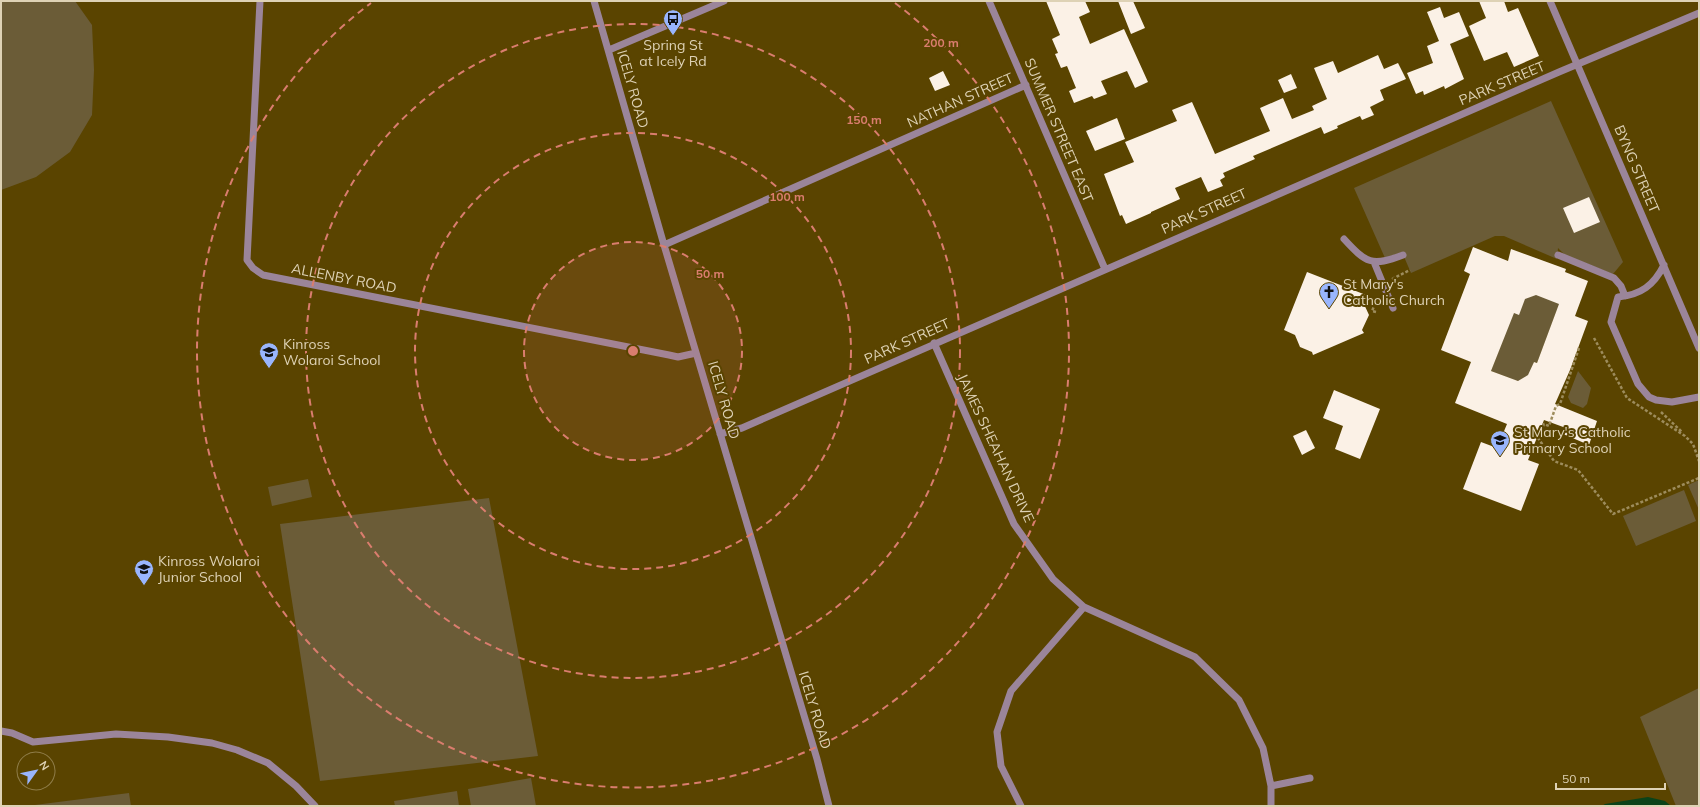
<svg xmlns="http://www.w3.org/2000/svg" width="1700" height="807" font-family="Mulish,sans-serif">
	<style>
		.green { fill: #6b5c37 }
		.water { fill: #0b4319 }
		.building { fill: #fbf1e6; fill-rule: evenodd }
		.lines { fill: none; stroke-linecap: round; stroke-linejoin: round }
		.path { stroke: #9d8c5c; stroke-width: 2.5; stroke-dasharray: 3 2; stroke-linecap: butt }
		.minor { stroke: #9b859a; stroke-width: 7 }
		.ring { fill: none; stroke: #da7d6e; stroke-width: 2; stroke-dasharray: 7 5 }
		.labels { text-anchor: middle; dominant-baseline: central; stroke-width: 4; stroke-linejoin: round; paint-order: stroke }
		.poi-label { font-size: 14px; fill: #ded2b5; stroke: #5a4400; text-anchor: start }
		.street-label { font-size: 14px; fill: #ded2b5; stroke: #5a4400 }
		.centre { fill: #da7d6e; stroke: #5a4400; stroke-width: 2 }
		.ring-label { font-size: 12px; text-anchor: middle; font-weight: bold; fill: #da7d6e; stroke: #5a4400; stroke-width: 4; stroke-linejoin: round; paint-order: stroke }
	</style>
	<rect width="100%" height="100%" fill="#5a4400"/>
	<path class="green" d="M 1,1 L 75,1 L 92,25 L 94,70 L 92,115 L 70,152 L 36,177 L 1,190 Z
		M 1551,101 L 1623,262 L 1613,274 L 1565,255 L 1558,248 L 1557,259 L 1504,236 L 1495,236 L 1411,273 L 1402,252 L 1385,258 L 1354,188 Z
		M 1497,277 L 1562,304 L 1557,310 L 1537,363 L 1534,362 L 1529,375 L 1523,383 L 1491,371 L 1504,337 Z
		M 1578,371 L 1591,388 L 1587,404 L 1583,408 L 1571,403 L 1568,397 Z
		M 308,479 L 312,497 L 272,506 L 268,487 Z
		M 1699,480 L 1699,510 L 1688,485 Z
		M 1684,490 L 1696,521 L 1636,546 L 1623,516 Z
		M 489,498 L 538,756 L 320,781 L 280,524 Z
		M 1699,688 L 1699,806 L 1676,806 L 1640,717 Z
		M 531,778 L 536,806 L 471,806 L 468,789 Z
		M 457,791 L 459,806 L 395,806 L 394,801 Z
		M 129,793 L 131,806 L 27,806 Z"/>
	<path class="water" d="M 1648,797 L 1665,801 L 1671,806 L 1602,806 L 1605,804 Z"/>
	<path class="building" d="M 1046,1 L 1085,1 L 1090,12 L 1079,17 L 1090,44 L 1124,29 L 1148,82 L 1135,88 L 1127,71 L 1101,81 L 1107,94 L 1094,99 L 1092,96 L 1074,103 L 1069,91 L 1076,88 L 1067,66 L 1061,68 L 1055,54 L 1058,53 L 1052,39 L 1060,35 Z
		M 1118,1 L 1133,1 L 1145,28 L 1131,34 Z
		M 1479,1 L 1504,1 L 1508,12 L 1518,8 L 1539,56 L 1514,67 L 1507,52 L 1484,61 L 1469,26 L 1486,18 Z
		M 1440,7 L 1444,18 L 1459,12 L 1469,36 L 1450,44 L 1464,79 L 1445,89 L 1444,86 L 1424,95 L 1423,91 L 1416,94 L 1407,73 L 1433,63 L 1427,46 L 1439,41 L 1427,12 Z
		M 1378,55 L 1384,69 L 1398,63 L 1406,79 L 1380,90 L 1384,100 L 1370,107 L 1374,115 L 1362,120 L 1360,116 L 1337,126 L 1338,128 L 1324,134 L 1321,127 L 1253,156 L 1255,159 L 1223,173 L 1225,177 L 1220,180 L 1223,186 L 1208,192 L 1201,177 L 1175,188 L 1180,199 L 1151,212 L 1151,213 L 1126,224 L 1122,215 L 1120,216 L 1104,174 L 1134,162 L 1125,142 L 1177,121 L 1172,110 L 1192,102 L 1215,154 L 1270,131 L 1260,108 L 1283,98 L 1292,119 L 1314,110 L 1312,106 L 1327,99 L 1314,68 L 1333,61 L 1338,73 Z
		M 943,71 L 950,85 L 935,91 L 929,78 Z
		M 1291,74 L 1297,88 L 1284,93 L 1278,80 Z
		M 1117,118 L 1125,139 L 1095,151 L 1086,131 Z
		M 1589,197 L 1600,222 L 1574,233 L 1563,208 Z
		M 1473,247 L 1508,261 L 1511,249 L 1566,269 L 1565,272 L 1588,281 L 1575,316 L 1588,321 L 1570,370 L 1555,404 L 1597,421 L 1589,445 L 1563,434 L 1566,428 L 1544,420 L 1528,460 L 1539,464 L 1521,511 L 1463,489 L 1481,442 L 1497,448 L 1507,424 L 1455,403 L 1471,362 L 1441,350 L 1470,274 L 1464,271 ZM 1536,295 L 1559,304 L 1537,363 L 1534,362 L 1528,375 L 1518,381 L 1491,371 L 1514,313 L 1519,315 L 1525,299 Z
		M 1307,272 L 1366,295 L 1363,302 L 1369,315 L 1362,330 L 1364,333 L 1313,355 L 1312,352 L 1300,347 L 1295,335 L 1284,330 Z
		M 1334,390 L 1380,409 L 1360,459 L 1335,449 L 1343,426 L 1323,418 Z
		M 1306,430 L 1315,448 L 1302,455 L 1293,436 Z"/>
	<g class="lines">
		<path class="path" d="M 1392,279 L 1410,270
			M 1376,312 L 1372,311 L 1378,297
			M 1594,338 L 1627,398 L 1685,436 L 1693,444 L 1699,461
			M 1579,348 L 1560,404 L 1556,406 L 1549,426 L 1544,424 L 1538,438 L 1554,461 L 1578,470 L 1613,514 L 1699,478
			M 1661,412 L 1682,432"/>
		<path class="minor" d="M 260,1 L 247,260 L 253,268 L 263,275 L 669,355 L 678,357 L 696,353
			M 594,1 L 664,245 L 817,759 L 829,806
			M 989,1 L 1105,269
			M 1550,1 L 1699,348
			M 609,50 L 724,1
			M 1344,239 C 1366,263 1372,267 1403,255
			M 664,245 L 1026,85
			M 1558,255 L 1614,278 L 1621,286 L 1625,296
			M 1374,262 L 1393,308
			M 1664,265 C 1654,285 1641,295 1618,297 L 1611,322 L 1638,384 L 1649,397 L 1656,400 L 1672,402 L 1699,397
			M 934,343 L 1014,524 L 1053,579 L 1084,607 L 1195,657 L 1239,700 L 1263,748 L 1271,786 L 1271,806
			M 720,434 L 742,428 L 1559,72 L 1699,13
			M 1,731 L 12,733 L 33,742 L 116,734 L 168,737 L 212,743 L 237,750 L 268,763 L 296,786 L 315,806
			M 1271,786 L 1310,778
			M 1021,806 L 1001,766 L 997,732 L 1011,691 L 1084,607"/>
	</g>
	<circle cx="633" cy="351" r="109" fill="#da7d6e" fill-opacity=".12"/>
	<g class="ring">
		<circle cx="633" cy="351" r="109"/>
		<circle cx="633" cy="351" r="218"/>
		<circle cx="633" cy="351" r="327"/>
		<path d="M895 3A436 436 0 1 1 371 3"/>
	</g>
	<defs>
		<g id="bus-pin" transform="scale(1)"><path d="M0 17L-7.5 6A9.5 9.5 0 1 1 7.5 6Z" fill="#99b5fd" stroke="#5a4400"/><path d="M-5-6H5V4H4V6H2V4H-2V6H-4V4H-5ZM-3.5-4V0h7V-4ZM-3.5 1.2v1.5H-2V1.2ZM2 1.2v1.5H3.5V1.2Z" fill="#111"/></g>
		<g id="church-pin" transform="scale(1)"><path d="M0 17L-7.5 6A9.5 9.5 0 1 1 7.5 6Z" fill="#99b5fd" stroke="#5a4400"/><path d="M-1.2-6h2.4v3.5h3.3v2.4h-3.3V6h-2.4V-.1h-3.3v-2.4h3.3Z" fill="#111"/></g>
		<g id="school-pin" transform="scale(1)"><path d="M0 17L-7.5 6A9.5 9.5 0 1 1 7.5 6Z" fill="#99b5fd" stroke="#5a4400"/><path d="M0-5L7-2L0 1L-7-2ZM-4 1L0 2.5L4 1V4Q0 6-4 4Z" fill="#111"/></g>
	</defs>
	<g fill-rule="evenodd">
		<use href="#bus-pin" x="673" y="19"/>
		<use href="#church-pin" x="1329" y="292"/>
		<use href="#school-pin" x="269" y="352"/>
		<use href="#school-pin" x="1500" y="440"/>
		<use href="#school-pin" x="144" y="569"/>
	</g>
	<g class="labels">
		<g class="poi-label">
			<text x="673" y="45" text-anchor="middle">Spring St<tspan x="673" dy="16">at Icely Rd</tspan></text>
			<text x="1343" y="284">St Mary's<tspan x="1343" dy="16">Catholic Church</tspan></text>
			<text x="283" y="344">Kinross<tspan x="283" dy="16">Wolaroi School</tspan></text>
			<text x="1514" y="432">St Mary's Catholic<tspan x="1514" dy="16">Primary School</tspan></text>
			<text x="158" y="561">Kinross Wolaroi<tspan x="158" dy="16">Junior School</tspan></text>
		</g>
		<g class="street-label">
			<text transform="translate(1502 83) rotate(-23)">PARK STREET</text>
			<text transform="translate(633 89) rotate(74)">ICELY ROAD</text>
			<text transform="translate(960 100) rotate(-24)">NATHAN STREET</text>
			<text transform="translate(1059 130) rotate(67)">SUMMER STREET EAST</text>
			<text transform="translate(1637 169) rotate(67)">BYNG STREET</text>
			<text transform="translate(1204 211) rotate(-24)">PARK STREET</text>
			<text transform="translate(344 278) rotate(11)">ALLENBY ROAD</text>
			<text transform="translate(907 341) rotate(-24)">PARK STREET</text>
			<text transform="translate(724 400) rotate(74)">ICELY ROAD</text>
			<text transform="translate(996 448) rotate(65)">JAMES SHEAHAN DRIVE</text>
			<text transform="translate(815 710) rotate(73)">ICELY ROAD</text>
		</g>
	</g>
	<circle cx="633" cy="351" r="6" class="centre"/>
	<g class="ring-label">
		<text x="941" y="47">200 m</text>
		<text x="864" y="124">150 m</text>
		<text x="787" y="201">100 m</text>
		<text x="710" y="278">50 m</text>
	</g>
	<rect width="1700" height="807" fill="none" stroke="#ded2b5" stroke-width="4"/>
	<g transform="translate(36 771) rotate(57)"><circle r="19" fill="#5a4400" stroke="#8f7d48"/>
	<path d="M0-3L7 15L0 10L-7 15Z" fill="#99b5fd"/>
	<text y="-6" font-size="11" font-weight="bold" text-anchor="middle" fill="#ded2b5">N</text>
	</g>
	<path d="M1556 783v6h109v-6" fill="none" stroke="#ded2b5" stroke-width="2"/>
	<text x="1562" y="783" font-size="12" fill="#ded2b5" stroke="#5a4400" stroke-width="3" paint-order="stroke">50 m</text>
</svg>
